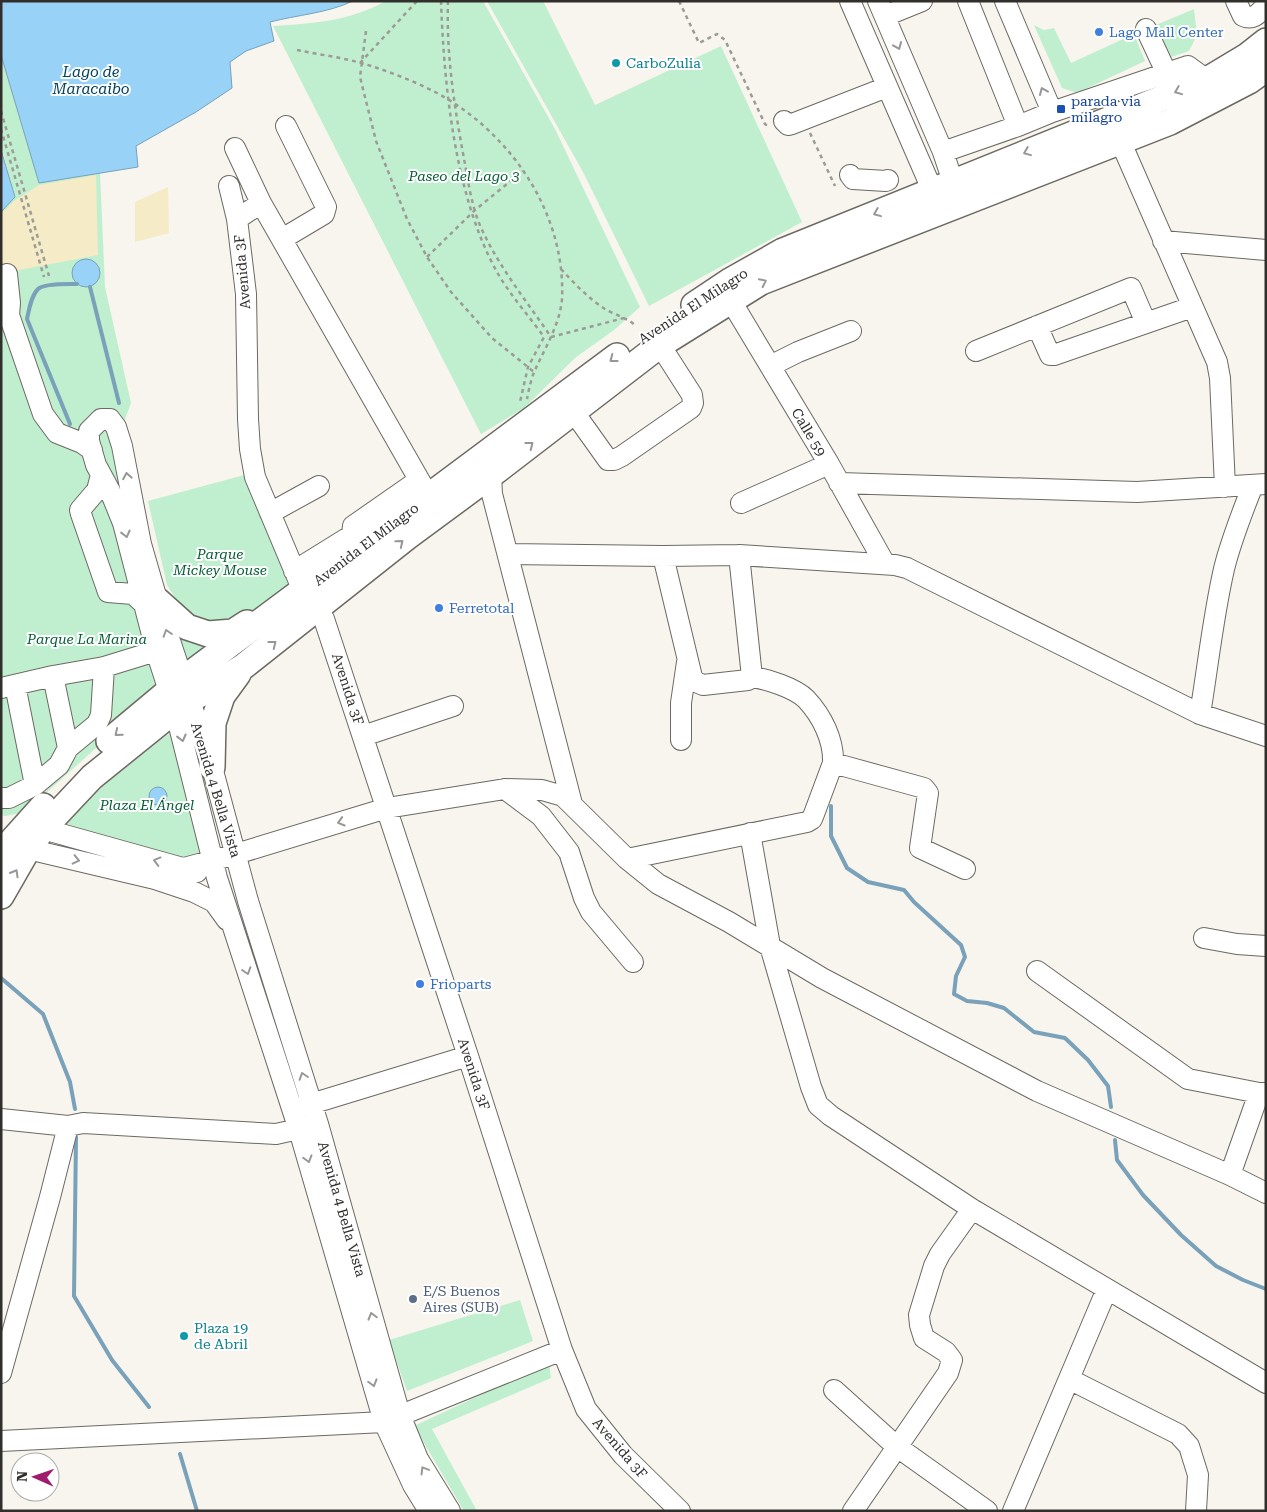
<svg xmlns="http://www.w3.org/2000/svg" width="1267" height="1512" font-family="'Roboto Serif',serif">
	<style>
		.green { fill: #c0efcf }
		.sand { fill: #f5ebc6 }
		.water { fill: #98d2f6; stroke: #79a1b9 }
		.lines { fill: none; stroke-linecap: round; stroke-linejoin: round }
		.stream { stroke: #79a1b9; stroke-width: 4 }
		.minor-casing { stroke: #6c6963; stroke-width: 22 }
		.major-casing { stroke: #6c6963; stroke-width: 28 }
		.path { stroke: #9c9b95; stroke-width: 2.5; stroke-dasharray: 4 4; stroke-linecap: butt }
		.minor { stroke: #fff; stroke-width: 20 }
		.major { stroke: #fff; stroke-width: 25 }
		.oneway { stroke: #989796 }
		.shop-dot { fill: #3f7fe0; stroke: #fff; stroke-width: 2 }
		.culture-dot { fill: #0f9aa8; stroke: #fff; stroke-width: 2 }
		.transit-dot { fill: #1a4fb4; stroke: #fff; stroke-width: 2 }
		.service-dot { fill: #5c6f8a; stroke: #fff; stroke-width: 2 }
		.labels { text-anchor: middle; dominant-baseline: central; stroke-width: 4; stroke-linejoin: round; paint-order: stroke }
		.shop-label { font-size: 14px; fill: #366cbe; stroke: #fff; text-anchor: start }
		.culture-label { font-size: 14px; fill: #0d838f; stroke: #fff; text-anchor: start }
		.transit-label { font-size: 14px; fill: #164399; stroke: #fff; text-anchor: start }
		.park-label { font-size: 14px; font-style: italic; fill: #045d34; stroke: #fff }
		.street-label { font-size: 14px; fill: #302f2c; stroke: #fff }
		.service-label { font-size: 14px; fill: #4e5e75; stroke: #fff; text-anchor: start }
		.water-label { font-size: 15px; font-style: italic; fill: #01425f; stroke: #fff }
	</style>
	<rect width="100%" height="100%" fill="#f7f5ed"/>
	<path class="green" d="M 386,1 L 483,1 L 555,129 L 640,307 L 614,330 L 575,358 L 524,408 L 481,434 L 273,26 C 315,23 347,22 386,1 Z
		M 487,1 L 543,1 L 595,105 L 721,46 L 802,222 L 649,306 L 583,172 Z
		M 1194,9 L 1197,35 L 1189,51 L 1171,57 L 1156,25 Z
		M 1034,25 L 1044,30 L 1054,28 L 1071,63 L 1134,34 L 1145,61 L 1077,93 L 1062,88 Z
		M 1,56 L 39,182 L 100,172 L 105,287 L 131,403 L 124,422 L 161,594 L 224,640 L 158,692 L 25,812 L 6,816 L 1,815 L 1,212 L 15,197 L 1,146 Z
		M 248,474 L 290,589 L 234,623 L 198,622 L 183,610 L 167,585 L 148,501 Z
		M 173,731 L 205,854 L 189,861 L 60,827 C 97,791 130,760 173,731 Z
		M 520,1300 L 533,1341 L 407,1391 L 389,1340 Z
		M 549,1363 L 551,1378 L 432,1429 L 477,1511 L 464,1511 L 414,1426 Z"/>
	<path class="sand" d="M 96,175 L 98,255 L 19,270 L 1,292 L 1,214 L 14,201 L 39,185 Z
		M 168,187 L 169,233 L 135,242 L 135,202 Z"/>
	<path class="water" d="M 1,1 L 353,1 C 328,13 297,15 270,22 L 274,41 L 246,51 L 230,62 L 232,88 L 196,112 L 136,146 L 138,167 L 39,183 L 1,55 Z
		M 1,150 L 15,197 L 1,212 Z
		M72 273a14 14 0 1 1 28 0a14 14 0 1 1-28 0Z
		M149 796a9 9 0 1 1 18 0a9 9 0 1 1-18 0Z"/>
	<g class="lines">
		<path class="stream" d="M 90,287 L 119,403
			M 70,424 L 27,319 C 29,310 31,296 38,289 C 44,283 69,284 77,284
			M 831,806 L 831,836 L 847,868 L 868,882 L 904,890 L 914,902 L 961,945 L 965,957 L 956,976 L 954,994 L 967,1001 L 987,1003 L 1004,1008 L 1034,1032 L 1065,1038 L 1088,1060 L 1108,1086 L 1111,1107
			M 1,978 L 43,1014 L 70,1082 L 75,1109
			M 76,1137 L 74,1296 L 112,1360 L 149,1407
			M 1115,1140 L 1117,1160 L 1143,1195 L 1181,1235 L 1216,1266 L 1243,1280 L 1266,1289
			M 180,1454 L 197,1511"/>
		<g class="minor-casing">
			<path id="minor" d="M 850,1 L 927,178 L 934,189
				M 878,1 L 943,152 L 953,182
				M 968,1 L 1018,126 L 1052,112
				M 1005,1 L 1052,112 L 1188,66 L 1207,80
				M 1236,1 L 1243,16 C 1253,21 1259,13 1266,6
				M 885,16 L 922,1
				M 1146,29 L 1167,74
				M 784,121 L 788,125 L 792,124 L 887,87
				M 1115,129 L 1217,362 L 1220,378 L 1225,487
				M 235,148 L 261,203
				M 943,152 L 1018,126
				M 850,175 L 853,179 L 886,181 L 888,180
				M 229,186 L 237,219
				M 282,239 L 324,214 L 326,207 L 286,126
				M 1163,241 L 1266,250
				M 7,274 L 10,303 L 9,315 L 43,414 L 57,433 L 82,443 L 92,450
				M 731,301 L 829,464 L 885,564
				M 1037,326 L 1050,355 L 1054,355 L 1192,307
				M 976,351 L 1131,288 L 1146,323
				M 770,366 L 798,352 L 851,331
				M 573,411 L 608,460 L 614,460 L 622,456 L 691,408 L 693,403 L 692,395 L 660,345
				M 101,475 L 97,490 L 80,510 L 81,514 L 108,592 L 133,594 L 143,603
				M 491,475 L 492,494 L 572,804
				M 839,483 L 1137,492 L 1266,484
				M 429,497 L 261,203 L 237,219 L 246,294 L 248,419 L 250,449 L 255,477 L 303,591 L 324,619 L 468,1056 L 562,1350 L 586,1409 L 623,1455 L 680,1511
				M 741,503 L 829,464
				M 270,513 L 319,486
				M 508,554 L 663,556 L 739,555 L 895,565 L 907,568 L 1200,714 L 1266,736
				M 663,556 L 692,677 L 696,682 L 703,685 L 748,680 L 752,677 L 739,555
				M 294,571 L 352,535 L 353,526 L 419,480
				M 752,677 C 767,679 795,688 806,699 C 822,716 834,740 833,763
				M 15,685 L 35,785
				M 1,688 L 53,676 L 104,667 L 156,651
				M 1200,714 C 1208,666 1213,617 1224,569 C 1231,540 1242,513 1253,485
				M 363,736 L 453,706
				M 681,740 L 681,703 L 687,662
				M 68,748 L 97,724 L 101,715 L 104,667
				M 505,789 L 541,816 L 569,852 L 584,898 L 591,912 L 633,962
				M 1,798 L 9,798 L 35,785 L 59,765 L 68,748 L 53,676
				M 43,829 L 197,872
				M 750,833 L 770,946 L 811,1087 L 818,1105 L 831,1116 L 972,1209 L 1266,1383
				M 28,849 L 155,879 L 194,892 L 214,902 L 227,920
				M 627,859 L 807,822 L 812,819 L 814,814 L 833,763 L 924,788 L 928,793 L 920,848 L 965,869
				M 184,868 L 236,854 L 387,808 L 505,789 L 542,790 L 563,796 L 627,859 L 658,884 L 729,922 L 822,978 L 1037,1091 L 1230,1175 L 1266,1193
				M 1204,938 L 1237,944 L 1266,946
				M 1037,971 L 1188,1079 L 1259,1093 L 1266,1093
				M 301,1107 L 468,1056
				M 1,1119 L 68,1126
				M 1230,1175 L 1259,1093
				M 1,1373 L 50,1197 L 68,1126 L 83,1123 L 276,1134 L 312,1126
				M 1069,1379 L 1178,1434 L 1189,1446 L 1198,1475 L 1196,1511
				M 834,1390 L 896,1446 L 987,1511
				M 1,1441 L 384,1422 L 562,1350
				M 429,1511 L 413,1485 L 384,1422 L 299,1130 L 217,878 L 175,710 L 157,654 L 123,523 L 110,491 L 96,465 L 89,441 L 89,431 L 101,419 L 110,419 L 116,427 L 122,446 L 141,544 L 163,620 L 212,767 L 248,901 L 318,1124 L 400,1415 L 418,1459 L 450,1511
				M 853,1511 L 948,1373 L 952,1360 L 946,1352 L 924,1338 L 920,1325 L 919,1315 L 934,1266 L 940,1254 L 972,1209
				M 1013,1511 L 1107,1289"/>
		</g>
		<g class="major-casing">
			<path id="major" d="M 694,305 L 730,281 L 783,251 L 1207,80 L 1247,56 L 1266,41
				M 158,601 L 187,627 L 208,634 L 233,632 L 247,623
				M 109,741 L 182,680 L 617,356
				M 212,767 L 213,723 L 222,696 L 238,674
				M 1,858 L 9,844 L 43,806
				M 1,896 L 28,849 L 43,829 L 92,777 L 175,710 L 244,666 L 407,537 L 491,475 L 660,345 L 761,282 L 1170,122 L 1249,81 L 1266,69"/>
		</g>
		<path class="path" d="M 441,1 C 444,86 455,197 497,272 C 510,295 529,316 544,337 L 528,367 L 520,402
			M 448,1 C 446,56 455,111 465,164 C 469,187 473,213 484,234 C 502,271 528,303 551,337 L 624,318
			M 679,1 L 699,43 L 717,34 L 725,40 L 765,124 L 769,127
			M 366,31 L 360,77 L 376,141 L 407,219 L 427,257 L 451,292 L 492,338 L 534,372
			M 297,50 C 321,55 347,58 371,66 C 393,73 416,82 437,93 C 511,133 566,214 562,299 C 560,324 545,348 535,370 C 531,379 529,389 527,399
			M 360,63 L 417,1
			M 1,111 L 49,276
			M 1,129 L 44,277
			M 810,133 L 835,186
			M 427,257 L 475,210 L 523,171
			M 561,269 C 574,283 588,298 605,309 C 615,315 628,318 636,326"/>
		<use href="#minor" class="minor"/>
		<use href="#major" class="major"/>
	</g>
	<defs><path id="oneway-chevron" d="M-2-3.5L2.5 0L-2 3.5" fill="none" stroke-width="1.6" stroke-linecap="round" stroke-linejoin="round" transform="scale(1.25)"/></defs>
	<g class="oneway">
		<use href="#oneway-chevron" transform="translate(898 46) rotate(67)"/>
		<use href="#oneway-chevron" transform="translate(1043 91) rotate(-113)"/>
		<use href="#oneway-chevron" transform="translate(1178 91) rotate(158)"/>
		<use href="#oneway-chevron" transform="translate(1027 152) rotate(158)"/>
		<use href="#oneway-chevron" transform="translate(877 213) rotate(158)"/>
		<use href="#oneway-chevron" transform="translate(763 282) rotate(-26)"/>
		<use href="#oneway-chevron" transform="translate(613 359) rotate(143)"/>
		<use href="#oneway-chevron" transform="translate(530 445) rotate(-38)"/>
		<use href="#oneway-chevron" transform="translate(127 476) rotate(-100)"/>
		<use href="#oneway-chevron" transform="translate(126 534) rotate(76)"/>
		<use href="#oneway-chevron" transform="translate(400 543) rotate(-39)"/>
		<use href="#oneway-chevron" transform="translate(167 633) rotate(-108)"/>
		<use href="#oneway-chevron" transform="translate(273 644) rotate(-38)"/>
		<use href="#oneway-chevron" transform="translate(118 733) rotate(140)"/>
		<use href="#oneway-chevron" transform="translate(182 738) rotate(76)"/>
		<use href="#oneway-chevron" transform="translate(341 822) rotate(163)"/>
		<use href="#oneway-chevron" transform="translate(76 860) rotate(13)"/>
		<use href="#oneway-chevron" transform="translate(157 861) rotate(-165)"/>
		<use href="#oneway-chevron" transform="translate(15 873) rotate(-60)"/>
		<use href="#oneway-chevron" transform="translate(247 971) rotate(72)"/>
		<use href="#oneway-chevron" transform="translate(303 1076) rotate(-108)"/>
		<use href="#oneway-chevron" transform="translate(308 1159) rotate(74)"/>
		<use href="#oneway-chevron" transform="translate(372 1316) rotate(-106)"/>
		<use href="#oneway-chevron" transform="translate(373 1383) rotate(74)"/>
		<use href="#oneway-chevron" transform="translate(424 1470) rotate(-121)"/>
	</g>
	<g class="shop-dot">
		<circle cx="1099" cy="32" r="5"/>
		<circle cx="439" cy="608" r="5"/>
		<circle cx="420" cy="984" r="5"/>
	</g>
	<g class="culture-dot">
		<circle cx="616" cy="63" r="5"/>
		<circle cx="184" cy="1336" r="5"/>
	</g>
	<rect class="transit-dot" x="1056" y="104" width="10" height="10" rx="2.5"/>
	<circle class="service-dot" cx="413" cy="1299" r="5"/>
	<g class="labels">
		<g class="shop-label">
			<text x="1109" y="32">Lago Mall Center</text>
			<text x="449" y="608">Ferretotal</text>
			<text x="430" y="984">Frioparts</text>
		</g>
		<g class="culture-label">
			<text x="626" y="63">CarboZulia</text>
			<text x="194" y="1328">Plaza 19<tspan x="194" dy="16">de Abril</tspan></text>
		</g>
		<g class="transit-label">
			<text x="1071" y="101">parada via<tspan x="1071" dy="16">milagro</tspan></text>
		</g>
		<g class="park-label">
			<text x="464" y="176">Paseo del Lago 3</text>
			<text x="220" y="554">Parque<tspan x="220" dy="16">Mickey Mouse</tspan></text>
			<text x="87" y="639">Parque La Marina</text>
			<text x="147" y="805">Plaza El Ángel</text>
		</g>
		<g class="street-label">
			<text transform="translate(242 272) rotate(-95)">Avenida 3F</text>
			<text transform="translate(693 306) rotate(-33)">Avenida El Milagro</text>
			<text transform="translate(809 432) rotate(59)">Calle 59</text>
			<text transform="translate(366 544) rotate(-37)">Avenida El Milagro</text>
			<text transform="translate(348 689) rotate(72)">Avenida 3F</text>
			<text transform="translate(216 790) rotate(73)">Avenida 4 Bella Vista</text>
			<text transform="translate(474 1074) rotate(72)">Avenida 3F</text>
			<text transform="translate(342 1209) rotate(74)">Avenida 4 Bella Vista</text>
			<text transform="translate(620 1448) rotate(49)">Avenida 3F</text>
		</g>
		<g class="service-label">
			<text x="423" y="1291">E/S Buenos<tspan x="423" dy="16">Aires (SUB)</tspan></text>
		</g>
		<g class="water-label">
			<text x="91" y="72">Lago de<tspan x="91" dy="17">Maracaibo</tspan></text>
		</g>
	</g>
	<rect width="1267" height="1512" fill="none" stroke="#302f2c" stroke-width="5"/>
	<g transform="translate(35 1477) rotate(272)"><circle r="24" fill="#ffffff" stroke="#acacab"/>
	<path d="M0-4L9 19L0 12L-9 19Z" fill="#9f1b6c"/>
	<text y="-8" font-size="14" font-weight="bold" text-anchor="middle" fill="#302f2c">N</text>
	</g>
</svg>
